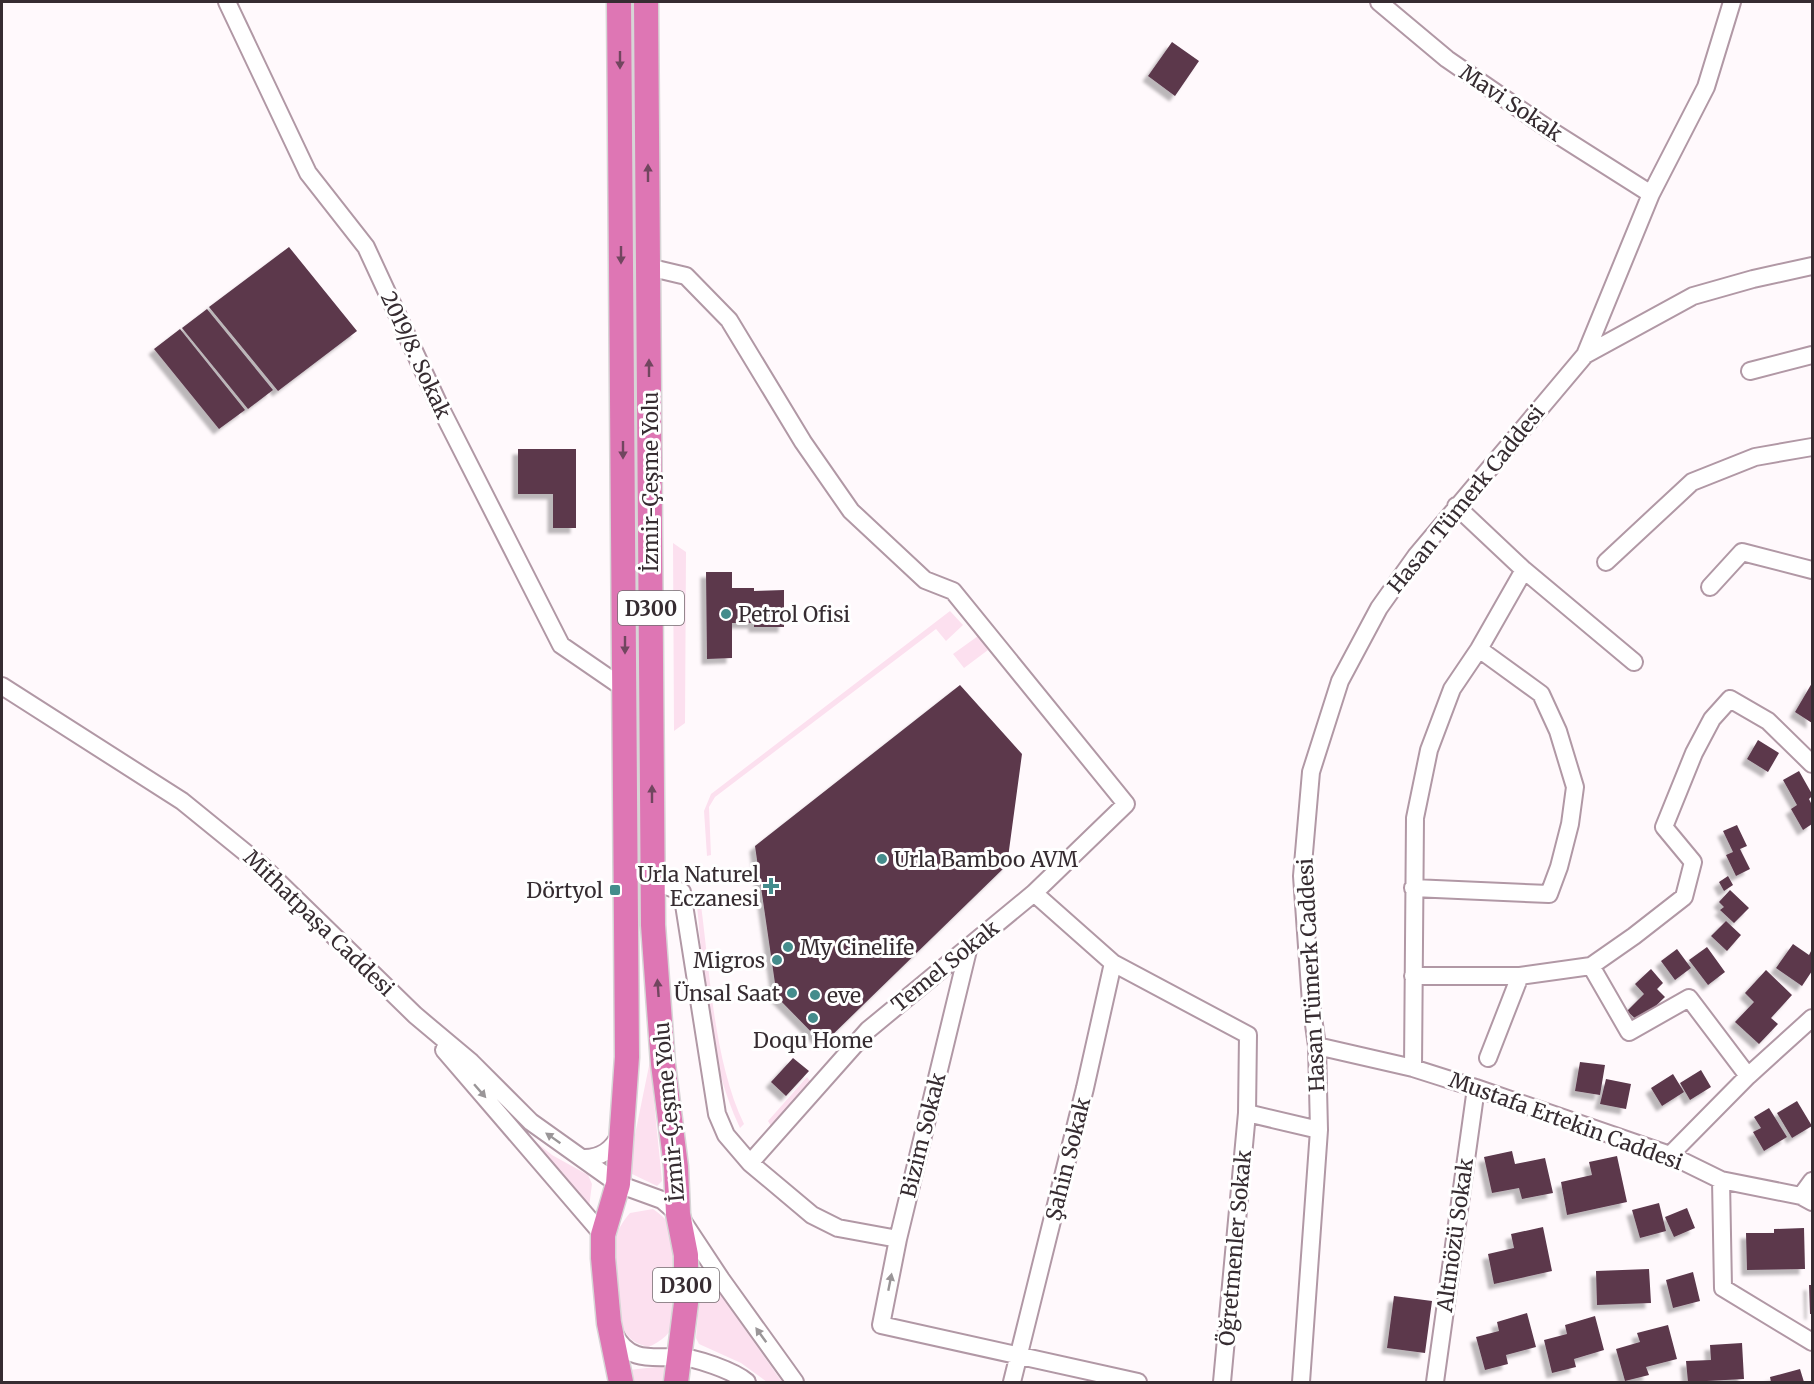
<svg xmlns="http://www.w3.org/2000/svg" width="1814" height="1384" font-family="Merriweather,serif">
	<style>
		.green { fill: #fce0ef }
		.building { fill: #5b384c; filter: url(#shadow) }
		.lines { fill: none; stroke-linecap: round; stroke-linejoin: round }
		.minor-casing { stroke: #b198a5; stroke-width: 20 }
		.highway-casing { stroke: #d7d5d6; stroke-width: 27 }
		.minor { stroke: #fff; stroke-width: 16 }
		.highway { stroke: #de76b4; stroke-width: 24 }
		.oneway { fill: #71465f }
		.oneway2 { fill: #9a9698 }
		.poi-dot { fill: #448c8c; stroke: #fff; stroke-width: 2 }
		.labels { text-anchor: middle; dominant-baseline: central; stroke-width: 6; stroke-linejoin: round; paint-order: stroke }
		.shield { fill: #fff; stroke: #726b6f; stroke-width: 1.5 }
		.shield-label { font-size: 20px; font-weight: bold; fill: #362c31 }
		.street-label { font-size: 21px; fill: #362c31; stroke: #fff }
		.poi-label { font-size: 21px; fill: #362c31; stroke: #fff; text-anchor: start }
	</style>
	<defs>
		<filter id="shadow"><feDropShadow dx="-5.5" dy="5.5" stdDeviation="1.5" flood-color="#0004"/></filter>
	</defs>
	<rect width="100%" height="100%" fill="#fff9fc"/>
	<path class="green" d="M 673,543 L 686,552 L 685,723 L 674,731 Z
		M 950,611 L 963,625 L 946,641 L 936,629 L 715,797 L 709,807 L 711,855 L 707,856 L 704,811 L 711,794 Z
		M 978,636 L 988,650 L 964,668 L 953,654 Z
		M 697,905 L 701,905 C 710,973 714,1062 744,1124 L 740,1128 C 707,1058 704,980 697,905 Z
		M 650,1061 L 662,1181 L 657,1186 L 632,1174 L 629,1164 Z
		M 807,1077 L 810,1081 L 771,1126 L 768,1121 Z
		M 504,1112 L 532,1139 L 552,1155 L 588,1175 L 592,1184 L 589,1207 L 585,1206 L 579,1193 L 563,1173 Z
		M 653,1209 C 660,1214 668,1220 672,1229 C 677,1240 679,1304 676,1318 C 673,1332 661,1342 648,1347 C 637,1344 629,1340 623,1329 C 620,1323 612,1249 614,1241 C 617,1231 623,1221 630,1213 Z
		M 702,1268 L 782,1382 L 767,1382 L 741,1363 L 699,1344 L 696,1338 Z
		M 665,1366 L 664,1382 L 631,1382 L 629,1370 Z"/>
	<path class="building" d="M 1172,42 L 1199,61 L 1175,96 L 1148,76 Z
		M 289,247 L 357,331 L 278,391 L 209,307 Z
		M 207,309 L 273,390 L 248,409 L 182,328 Z
		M 180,329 L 245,410 L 219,429 L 154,349 Z
		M 518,449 L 576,449 L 576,528 L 553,528 L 553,494 L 518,494 Z
		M 706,572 L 732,572 L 732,588 L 754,588 L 754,591 L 784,590 L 784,627 L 754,627 L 754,623 L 732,623 L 732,658 L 707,659 Z
		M 1812,683 L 1812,723 L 1795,712 Z
		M 960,685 L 1022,754 L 1007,865 L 823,1044 L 777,997 L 755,846 Z
		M 1758,740 L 1779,753 L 1768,772 L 1747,759 Z
		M 1799,771 L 1812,794 L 1812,796 L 1809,799 L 1812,805 L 1812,824 L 1803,830 L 1791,809 L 1797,805 L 1783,780 Z
		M 1737,825 L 1747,846 L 1740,849 L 1750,869 L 1736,876 L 1726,855 L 1733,852 L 1723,831 Z
		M 1728,876 L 1733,885 L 1724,891 L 1719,882 Z
		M 1730,890 L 1749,908 L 1734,923 L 1720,910 L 1724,907 L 1719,902 Z
		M 1726,921 L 1741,935 L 1727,951 L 1711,936 Z
		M 1793,944 L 1809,955 L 1812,949 L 1812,971 L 1802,986 L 1776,968 Z
		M 1707,947 L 1725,972 L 1708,985 L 1689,960 Z
		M 1677,949 L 1691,968 L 1675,980 L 1661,961 Z
		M 1651,969 L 1663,983 L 1657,989 L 1665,997 L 1639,1022 L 1627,1011 L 1644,994 L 1635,984 Z
		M 1766,970 L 1792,995 L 1771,1018 L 1778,1024 L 1759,1044 L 1735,1022 L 1754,1002 L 1745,993 Z
		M 793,1058 L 809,1071 L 786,1096 L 771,1082 Z
		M 1580,1062 L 1605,1065 L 1600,1095 L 1575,1091 Z
		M 1701,1070 L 1711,1087 L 1690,1100 L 1680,1083 Z
		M 1673,1074 L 1684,1092 L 1662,1106 L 1651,1088 Z
		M 1606,1079 L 1631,1084 L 1626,1109 L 1600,1104 Z
		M 1797,1101 L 1812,1126 L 1792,1138 L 1777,1113 Z
		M 1769,1108 L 1787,1137 L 1764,1151 L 1753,1132 L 1761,1128 L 1754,1117 Z
		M 1512,1151 L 1515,1164 L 1545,1158 L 1553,1193 L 1522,1199 L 1519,1188 L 1492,1193 L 1484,1157 Z
		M 1617,1156 L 1627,1202 L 1567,1215 L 1561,1182 L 1592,1175 L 1589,1162 Z
		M 1659,1203 L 1666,1231 L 1640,1238 L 1632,1210 Z
		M 1687,1208 L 1695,1228 L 1674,1237 L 1665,1217 Z
		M 1543,1227 L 1552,1271 L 1494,1284 L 1488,1254 L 1514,1248 L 1511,1234 Z
		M 1804,1228 L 1805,1269 L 1747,1270 L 1746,1233 L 1774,1233 L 1774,1229 Z
		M 1649,1269 L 1651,1303 L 1597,1305 L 1596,1271 Z
		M 1693,1272 L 1700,1301 L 1673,1308 L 1666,1280 Z
		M 1809,1285 L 1812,1285 L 1812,1314 L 1810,1314 Z
		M 1394,1296 L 1432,1301 L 1425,1353 L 1387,1348 Z
		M 1527,1313 L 1536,1347 L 1506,1355 L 1508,1364 L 1485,1370 L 1476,1337 L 1499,1331 L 1497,1322 Z
		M 1595,1316 L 1604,1350 L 1574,1359 L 1576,1367 L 1552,1373 L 1544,1340 L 1567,1334 L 1565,1325 Z
		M 1668,1325 L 1677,1359 L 1646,1367 L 1649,1375 L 1625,1381 L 1616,1349 L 1640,1342 L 1637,1333 Z
		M 1742,1343 L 1744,1379 L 1688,1382 L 1686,1361 L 1711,1360 L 1710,1345 Z
		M 1800,1369 L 1804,1382 L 1771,1382 L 1770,1377 Z"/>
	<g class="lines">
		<g class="minor-casing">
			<path id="minor" d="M 227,2 L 308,173 L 366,247 L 440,407 L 561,645 L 625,689
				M 1379,2 L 1447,59 L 1550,130 L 1651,194
				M 648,267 L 686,276 L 729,320 L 803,442 L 851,511 L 925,580 L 953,591 L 1126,804 L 1034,893 L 868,1030 L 750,1163
				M 1585,355 L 1693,296 L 1753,279 L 1812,266
				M 1750,371 L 1812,355
				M 1606,562 L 1692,482 L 1755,457 L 1812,447
				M 1524,570 L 1634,662
				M 1710,587 L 1742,552 L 1812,570
				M 2,686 L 182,801 L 262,866 L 415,1015 L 471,1062 L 531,1122 L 618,1184 L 662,1200 L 678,1214 L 721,1279 L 795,1382
				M 653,881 L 682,892 L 717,1114 L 726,1135 L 750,1163 L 812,1215 L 838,1228 L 898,1239
				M 1413,888 L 1549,894 L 1559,867 L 1570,824 L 1575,787 L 1558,731 L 1541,694 L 1479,649
				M 1034,893 L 1113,963 L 1248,1035 L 1247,1113 L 1319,1130
				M 969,946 L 898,1239 L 881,1325 L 1138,1382
				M 1591,966 L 1629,1032 L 1689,998 L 1748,1076
				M 1413,976 L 1520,976 L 1591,966 L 1634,936 L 1684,897 L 1693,862 L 1664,827 L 1694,753 L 1712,719 L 1730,699 L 1768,721 L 1812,764
				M 1317,1046 L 1413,1068 L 1476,1088 L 1670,1155 L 1721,1180 L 1801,1196 L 1812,1202
				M 444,1050 L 603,1235
				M 1488,1058 L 1520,976
				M 1413,1068 L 1415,818 L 1429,750 L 1452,689 L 1479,649 L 1524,570 L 1456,506
				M 1670,1155 L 1748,1076 L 1812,1018
				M 582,1158 C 599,1159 613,1150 620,1134
				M 1721,1180 L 1723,1288 L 1812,1342
				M 1801,1196 L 1812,1181
				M 614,1333 C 628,1362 650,1357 678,1357 C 695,1357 734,1371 747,1382
				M 1012,1382 L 1085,1088 L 1113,963
				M 1222,1382 L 1247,1113
				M 1301,1382 L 1319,1130 L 1317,1046 L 1311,1003 L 1302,876 L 1311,772 L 1340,681 L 1379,608 L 1416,556 L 1585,355 L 1651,194 L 1706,87 L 1732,2
				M 1435,1382 L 1476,1088"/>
		</g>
		<g class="highway-casing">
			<path id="highway" d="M 619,2 L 627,1057 L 618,1184 L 603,1235 L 603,1258 L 609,1323 L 621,1382
				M 646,2 L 653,925 L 663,1064 L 676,1167 L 678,1214 L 686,1255 L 686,1303 L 676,1382"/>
		</g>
		<use href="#minor" class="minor"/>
		<use href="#highway" class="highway"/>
	</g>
	<defs><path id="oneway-solid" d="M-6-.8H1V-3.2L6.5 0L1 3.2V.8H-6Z" transform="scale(1.5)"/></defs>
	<g class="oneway">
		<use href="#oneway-solid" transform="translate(620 60) rotate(90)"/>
		<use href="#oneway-solid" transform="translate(648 173) rotate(-90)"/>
		<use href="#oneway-solid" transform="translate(621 255) rotate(90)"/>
		<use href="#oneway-solid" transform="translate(649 368) rotate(-90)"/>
		<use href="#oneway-solid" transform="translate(623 450) rotate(90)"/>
		<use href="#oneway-solid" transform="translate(625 645) rotate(90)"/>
		<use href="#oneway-solid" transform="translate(652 794) rotate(-90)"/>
		<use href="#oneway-solid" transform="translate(658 988) rotate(-94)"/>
	</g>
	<g class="oneway2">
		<use href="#oneway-solid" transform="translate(480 1091) rotate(49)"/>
		<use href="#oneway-solid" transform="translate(553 1138) rotate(-145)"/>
		<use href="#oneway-solid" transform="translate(890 1282) rotate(-79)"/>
		<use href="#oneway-solid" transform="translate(761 1335) rotate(-126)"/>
	</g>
	<g class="poi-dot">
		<circle cx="726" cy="614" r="6"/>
		<circle cx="882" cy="859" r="6"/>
		<path d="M768 877h6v6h6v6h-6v6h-6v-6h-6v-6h6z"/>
		<rect x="609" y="884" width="12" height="12" rx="3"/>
		<circle cx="788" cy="947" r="6"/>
		<circle cx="777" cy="960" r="6"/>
		<circle cx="792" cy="993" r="6"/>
		<circle cx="815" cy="995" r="6"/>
		<circle cx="813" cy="1018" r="6"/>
	</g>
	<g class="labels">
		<g class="shield">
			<rect x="618" y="591" width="66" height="34" rx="4.5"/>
			<rect x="653" y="1268" width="66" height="34" rx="4.5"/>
		</g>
		<g class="shield-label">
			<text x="651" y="608">D300</text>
			<text x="686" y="1285">D300</text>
		</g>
		<g class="street-label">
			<text transform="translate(1511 103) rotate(34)">Mavi Sokak</text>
			<text transform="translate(416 355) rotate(65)">2019/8. Sokak</text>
			<text transform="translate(650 482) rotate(-90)">İzmir-Çeşme Yolu</text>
			<text transform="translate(1466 499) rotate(-51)">Hasan Tümerk Caddesi</text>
			<text transform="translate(319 923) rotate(44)">Mithatpaşa Caddesi</text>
			<text transform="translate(945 966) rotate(-39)">Temel Sokak</text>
			<text transform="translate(1311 975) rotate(-93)">Hasan Tümerk Caddesi</text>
			<text transform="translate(669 1112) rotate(-95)">İzmir-Çeşme Yolu</text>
			<text transform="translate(1566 1121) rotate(20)">Mustafa Ertekin Caddesi</text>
			<text transform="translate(923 1135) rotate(-76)">Bizim Sokak</text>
			<text transform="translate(1068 1159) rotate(-76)">Şahin Sokak</text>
			<text transform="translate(1455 1235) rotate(-82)">Altınözü Sokak</text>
			<text transform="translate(1235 1248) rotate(-85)">Öğretmenler Sokak</text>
		</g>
		<g class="poi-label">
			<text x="738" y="614">Petrol Ofisi</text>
			<text x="894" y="859">Urla Bamboo AVM</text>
			<text x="759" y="874" text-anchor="end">Urla Naturel<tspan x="759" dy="24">Eczanesi</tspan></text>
			<text x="603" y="890" text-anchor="end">Dörtyol</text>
			<text x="800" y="947">My Cinelife</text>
			<text x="765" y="960" text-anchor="end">Migros</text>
			<text x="780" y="993" text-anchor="end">Ünsal Saat</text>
			<text x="827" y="995">eve</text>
			<text x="813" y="1040" text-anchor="middle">Doqu Home</text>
		</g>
	</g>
	<rect width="1814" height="1384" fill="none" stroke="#362c31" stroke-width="6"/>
</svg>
